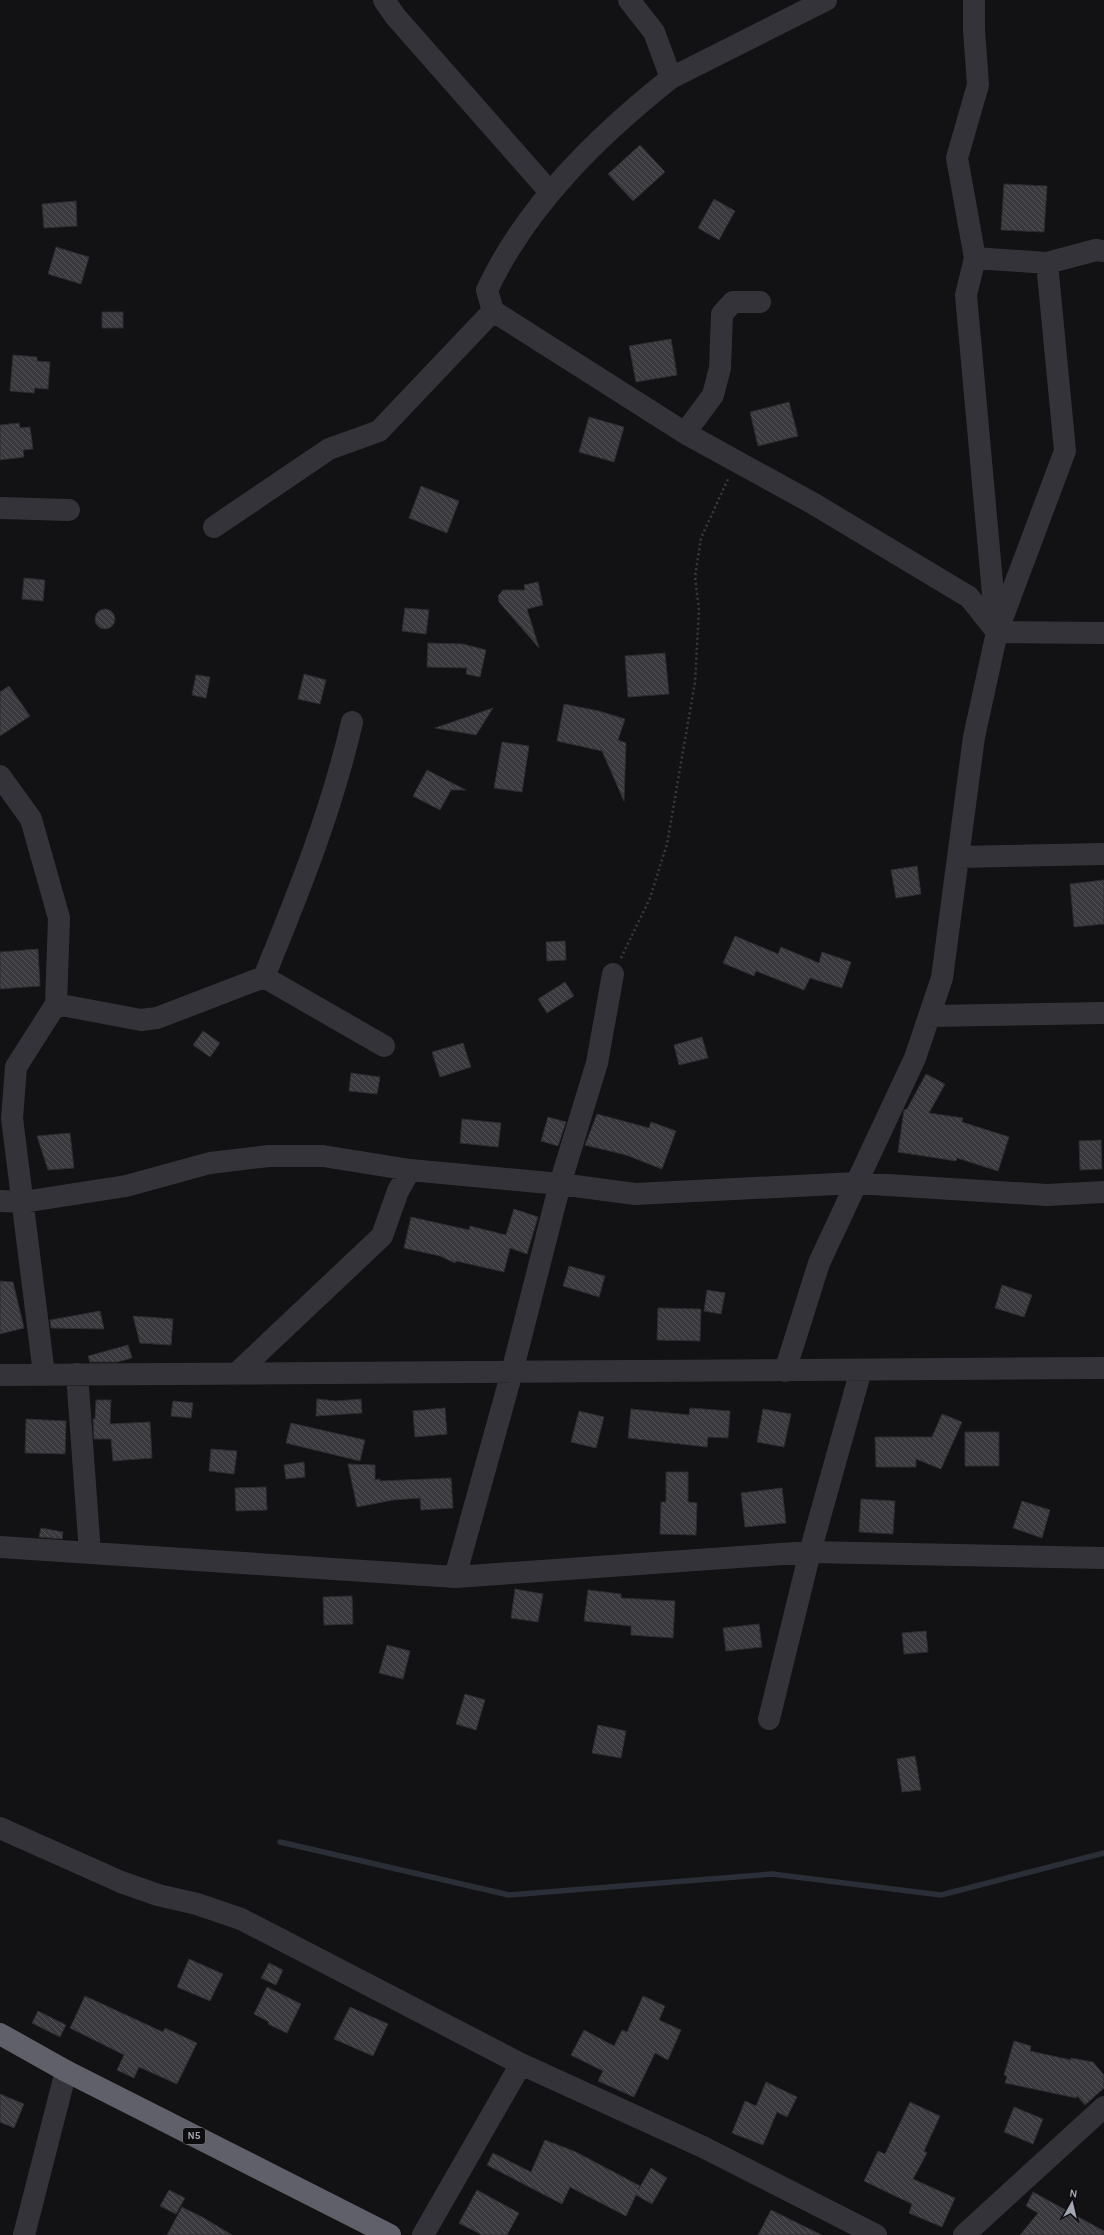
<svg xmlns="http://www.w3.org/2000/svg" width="1104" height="2235" font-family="Karla,sans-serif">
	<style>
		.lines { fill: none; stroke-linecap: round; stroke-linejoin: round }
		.stream { stroke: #292e37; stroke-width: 5.5 }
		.building { fill: url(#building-back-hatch); stroke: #2d2c30 }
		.path { stroke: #393a40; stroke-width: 2.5; stroke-dasharray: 2 3; stroke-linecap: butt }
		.minor { stroke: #333339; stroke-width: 22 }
		.highway { stroke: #5f6069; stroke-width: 22 }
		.labels { text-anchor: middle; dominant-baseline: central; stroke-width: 4; stroke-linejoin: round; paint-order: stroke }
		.shield { fill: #0d0d0f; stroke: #777882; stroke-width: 1 }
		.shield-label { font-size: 10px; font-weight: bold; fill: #a4a6b4 }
	</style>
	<defs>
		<pattern id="building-back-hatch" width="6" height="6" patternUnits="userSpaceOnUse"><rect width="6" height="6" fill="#3a3a3e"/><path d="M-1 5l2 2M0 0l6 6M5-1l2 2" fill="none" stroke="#545458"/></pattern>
	</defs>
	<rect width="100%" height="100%" fill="#121214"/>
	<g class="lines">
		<path class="stream" d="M 280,1842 L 509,1895 L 772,1874 L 941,1895 L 1104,1853"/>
	</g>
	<path class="building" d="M 640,145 L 665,172 L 633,201 L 608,174 Z
		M 1004,184 L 1047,186 L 1044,232 L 1001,230 Z
		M 714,199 L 735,211 L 719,240 L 698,228 Z
		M 76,201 L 77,226 L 44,228 L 42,204 Z
		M 56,247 L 89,257 L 81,284 L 48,274 Z
		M 102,312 L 123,312 L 123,328 L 102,328 Z
		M 671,339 L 677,375 L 636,382 L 629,346 Z
		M 13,355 L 37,357 L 37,361 L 50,362 L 48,389 L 35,388 L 34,393 L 10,391 Z
		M 789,402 L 798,436 L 758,446 L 750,412 Z
		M 589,417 L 624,427 L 614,462 L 579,452 Z
		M 19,423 L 20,428 L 30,427 L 33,449 L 23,450 L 24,457 L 0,460 L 0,425 Z
		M 421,486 L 459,501 L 447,533 L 409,518 Z
		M 24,578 L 45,580 L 43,601 L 22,599 Z
		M 538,582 L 543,605 L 527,609 L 539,648 L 499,602 L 498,596 L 503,590 L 525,590 L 524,585 Z
		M 405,608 L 429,610 L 426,634 L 402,631 Z
		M95 619a10 10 0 1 1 20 0a10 10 0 1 1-20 0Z
		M 428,643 L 463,644 L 486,650 L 480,677 L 466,674 L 467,668 L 427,667 Z
		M 665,653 L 669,694 L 628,697 L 625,656 Z
		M 304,674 L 326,680 L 320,704 L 298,699 Z
		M 196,675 L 210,677 L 206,698 L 192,695 Z
		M 9,686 L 30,716 L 0,736 L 0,692 Z
		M 564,704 L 599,711 L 625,719 L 618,740 L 626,743 L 624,801 L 602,751 L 557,741 Z
		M 493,708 L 476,735 L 435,728 Z
		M 502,742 L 529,746 L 522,792 L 494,788 Z
		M 427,770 L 454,784 L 466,790 L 451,790 L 440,810 L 413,796 Z
		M 917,866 L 921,894 L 896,898 L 891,870 Z
		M 1104,880 L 1104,924 L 1074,927 L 1070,884 Z
		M 735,936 L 778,954 L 781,947 L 819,963 L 822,952 L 851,962 L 842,988 L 810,978 L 804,990 L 756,971 L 754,976 L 723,963 Z
		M 565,941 L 566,960 L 547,961 L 546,942 Z
		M 38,949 L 40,986 L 0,989 L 0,952 Z
		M 565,982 L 574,996 L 547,1013 L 538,999 Z
		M 203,1031 L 220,1043 L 210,1057 L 193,1045 Z
		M 702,1037 L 708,1058 L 679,1065 L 674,1045 Z
		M 463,1043 L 471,1067 L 440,1077 L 432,1052 Z
		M 351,1073 L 380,1077 L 377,1094 L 349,1091 Z
		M 926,1074 L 945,1084 L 929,1113 L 963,1118 L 962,1122 L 1009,1137 L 998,1171 L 957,1158 L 956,1161 L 898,1152 L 904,1110 L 907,1109 Z
		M 597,1114 L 649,1128 L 651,1122 L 676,1131 L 662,1169 L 626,1155 L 585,1145 Z
		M 548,1117 L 566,1122 L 558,1146 L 541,1141 Z
		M 462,1119 L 501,1123 L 498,1147 L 460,1143 Z
		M 70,1133 L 74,1168 L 48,1170 L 37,1136 Z
		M 1101,1140 L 1102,1169 L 1080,1170 L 1079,1141 Z
		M 514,1209 L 538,1217 L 527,1254 L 510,1248 L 504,1272 L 456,1261 L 455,1263 L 440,1256 L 404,1248 L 411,1217 L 469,1230 L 470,1226 L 506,1235 Z
		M 569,1266 L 605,1276 L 599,1297 L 563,1286 Z
		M 0,1281 L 13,1282 L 24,1328 L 0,1334 Z
		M 1002,1285 L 1032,1295 L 1024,1317 L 995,1308 Z
		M 707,1290 L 725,1293 L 721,1314 L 704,1311 Z
		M 658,1308 L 701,1309 L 700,1341 L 657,1340 Z
		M 100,1311 L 104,1329 L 51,1328 L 50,1320 Z
		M 133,1316 L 173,1319 L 171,1345 L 140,1343 Z
		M 128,1345 L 132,1358 L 117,1362 L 90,1362 L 88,1356 Z
		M 317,1399 L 336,1401 L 361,1399 L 362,1413 L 316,1416 Z
		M 96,1400 L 111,1400 L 110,1424 L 150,1422 L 152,1458 L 113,1461 L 111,1439 L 94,1439 L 93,1419 L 95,1419 Z
		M 173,1401 L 193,1403 L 191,1418 L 171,1416 Z
		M 445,1408 L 447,1434 L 415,1437 L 413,1411 Z
		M 690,1408 L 730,1411 L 728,1438 L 708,1437 L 707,1447 L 628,1438 L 631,1409 L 689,1415 Z
		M 763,1409 L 791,1414 L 784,1447 L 757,1442 Z
		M 579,1411 L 604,1417 L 596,1448 L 571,1442 Z
		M 942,1414 L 962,1422 L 941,1469 L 916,1459 L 916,1467 L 876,1467 L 875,1437 L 932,1437 Z
		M 26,1419 L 66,1421 L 65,1454 L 25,1453 Z
		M 291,1423 L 365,1440 L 360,1461 L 286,1443 Z
		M 965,1432 L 999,1432 L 999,1466 L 965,1466 Z
		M 211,1449 L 237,1451 L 234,1474 L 209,1471 Z
		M 304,1462 L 305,1477 L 286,1479 L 284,1465 Z
		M 348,1464 L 375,1465 L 375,1480 L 380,1479 L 380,1481 L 451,1478 L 453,1508 L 421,1510 L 420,1498 L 393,1500 L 357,1507 Z
		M 666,1472 L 688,1472 L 688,1502 L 697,1503 L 696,1535 L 660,1534 L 661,1502 L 666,1502 Z
		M 266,1487 L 267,1510 L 236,1511 L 235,1488 Z
		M 782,1488 L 786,1523 L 745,1527 L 741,1493 Z
		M 861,1499 L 895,1501 L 893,1534 L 859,1532 Z
		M 1022,1501 L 1050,1510 L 1042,1538 L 1013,1528 Z
		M 41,1528 L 63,1532 L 62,1539 L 39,1537 Z
		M 515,1589 L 543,1594 L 538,1622 L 511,1618 Z
		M 588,1590 L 621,1594 L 621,1598 L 675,1601 L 673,1638 L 631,1635 L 631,1626 L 584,1621 Z
		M 352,1596 L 353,1624 L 324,1625 L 323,1597 Z
		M 759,1624 L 762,1647 L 726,1651 L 723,1628 Z
		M 926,1631 L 928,1652 L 904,1654 L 902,1633 Z
		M 387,1645 L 410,1651 L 403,1679 L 379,1673 Z
		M 465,1694 L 485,1700 L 476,1730 L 456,1724 Z
		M 598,1725 L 626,1731 L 621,1758 L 592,1753 Z
		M 915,1756 L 921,1790 L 902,1792 L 897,1759 Z
		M 189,1959 L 223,1974 L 210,2001 L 177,1987 Z
		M 269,1963 L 283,1970 L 276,1985 L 261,1978 Z
		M 267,1987 L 301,2004 L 287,2033 L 268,2024 L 269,2022 L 254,2014 Z
		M 85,1996 L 163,2032 L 165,2028 L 197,2043 L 177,2084 L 139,2067 L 134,2078 L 117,2070 L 124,2055 L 70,2028 Z
		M 643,1996 L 665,2006 L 659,2020 L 681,2030 L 668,2060 L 655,2053 L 634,2097 L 598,2081 L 603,2071 L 571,2055 L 584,2030 L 614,2046 L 622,2030 L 627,2032 Z
		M 350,2007 L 388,2024 L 373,2056 L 334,2039 Z
		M 38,2011 L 66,2025 L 60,2037 L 32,2023 Z
		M 1014,2041 L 1031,2046 L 1030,2051 L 1071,2060 L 1071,2058 L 1093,2062 L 1104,2075 L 1104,2088 L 1085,2105 L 1077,2096 L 1076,2098 L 1005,2083 L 1007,2076 L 1004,2075 Z
		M 766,2082 L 797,2097 L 787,2117 L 777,2112 L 763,2145 L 732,2133 L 745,2101 L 756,2106 Z
		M 0,2094 L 24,2104 L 14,2128 L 0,2122 Z
		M 910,2102 L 940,2116 L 924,2151 L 927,2153 L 913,2179 L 955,2198 L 942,2227 L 909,2213 L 912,2204 L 864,2181 L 878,2151 L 885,2154 Z
		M 1014,2107 L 1043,2119 L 1033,2144 L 1004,2132 Z
		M 545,2140 L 576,2152 L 640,2186 L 638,2190 L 651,2168 L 667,2178 L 652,2204 L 636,2195 L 626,2216 L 570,2187 L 562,2204 L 487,2165 L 493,2153 L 531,2172 Z
		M 169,2190 L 185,2198 L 176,2214 L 160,2206 Z
		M 477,2190 L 519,2213 L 507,2235 L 482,2235 L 459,2223 Z
		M 1033,2192 L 1104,2231 L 1104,2235 L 1020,2235 L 1038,2213 L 1026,2206 Z
		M 182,2207 L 204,2218 L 232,2235 L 167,2235 Z
		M 771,2210 L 822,2235 L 758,2235 Z"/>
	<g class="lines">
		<path class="path" d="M 621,958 L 650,898 L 667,844 L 695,682 L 699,610 L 695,577 L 701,538 L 728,479"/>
		<path class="minor" d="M 384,0 L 395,16 L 549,191
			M 629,0 L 654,32 L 671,78 C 598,136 527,205 487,290 L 493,311 L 685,433 L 814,504 L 969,597 L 997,632
			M 974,0 L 974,30 L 978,85 L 957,158 L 975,258 L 966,295 L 996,627
			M 671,78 L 826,0
			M 975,258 L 1047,263 L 1096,250 L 1104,251
			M 685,433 L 713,395 L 720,368 L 722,314 L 733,302 L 760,302
			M 0,508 L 69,510
			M 214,527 L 329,449 L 379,431 L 493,311
			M 997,632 L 1104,633
			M 0,776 L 31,819 L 59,918 L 56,1004 L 16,1067 L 12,1118 L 44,1374
			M 958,857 L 1104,854
			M 264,977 C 298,894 332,810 352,722
			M 56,1004 L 141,1020 L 157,1018 L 264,977 L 384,1046
			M 929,1016 L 1104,1013
			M 0,1201 L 23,1202 L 126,1186 L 210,1163 L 269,1156 L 323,1156 L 410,1170
			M 785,1371 L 819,1263 L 915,1058 L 942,978 L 974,737 L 997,632 L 1065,451 L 1047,263
			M 237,1373 L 382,1236 L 398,1191 L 410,1170 L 560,1184 L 635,1194 L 856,1183 L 1047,1195 L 1104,1192
			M 77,1374 L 90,1553
			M 0,1375 L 1104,1368
			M 0,1547 L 455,1577 L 810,1552 L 1104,1558
			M 455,1577 L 512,1372 L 560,1184 L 597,1063 L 613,974
			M 769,1719 L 810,1552 L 861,1370
			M 0,1828 L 121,1882 L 158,1895 L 197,1904 L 241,1919 L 521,2064 L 703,2147 L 876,2235
			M 24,2235 L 66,2071
			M 423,2235 L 521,2064
			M 964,2235 L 1104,2107"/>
		<path class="highway" d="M 0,2034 L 66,2071 L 390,2235"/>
	</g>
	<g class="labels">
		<rect class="shield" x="183" y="2128" width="22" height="16" rx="3"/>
		<g class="shield-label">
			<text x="194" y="2136">N5</text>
		</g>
	</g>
	<g transform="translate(1072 2203) rotate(8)" stroke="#0d0d0f" stroke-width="3" paint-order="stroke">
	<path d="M0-3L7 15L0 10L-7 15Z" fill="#a4a6b4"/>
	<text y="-6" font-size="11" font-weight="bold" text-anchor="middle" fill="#a4a6b4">N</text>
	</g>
</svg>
